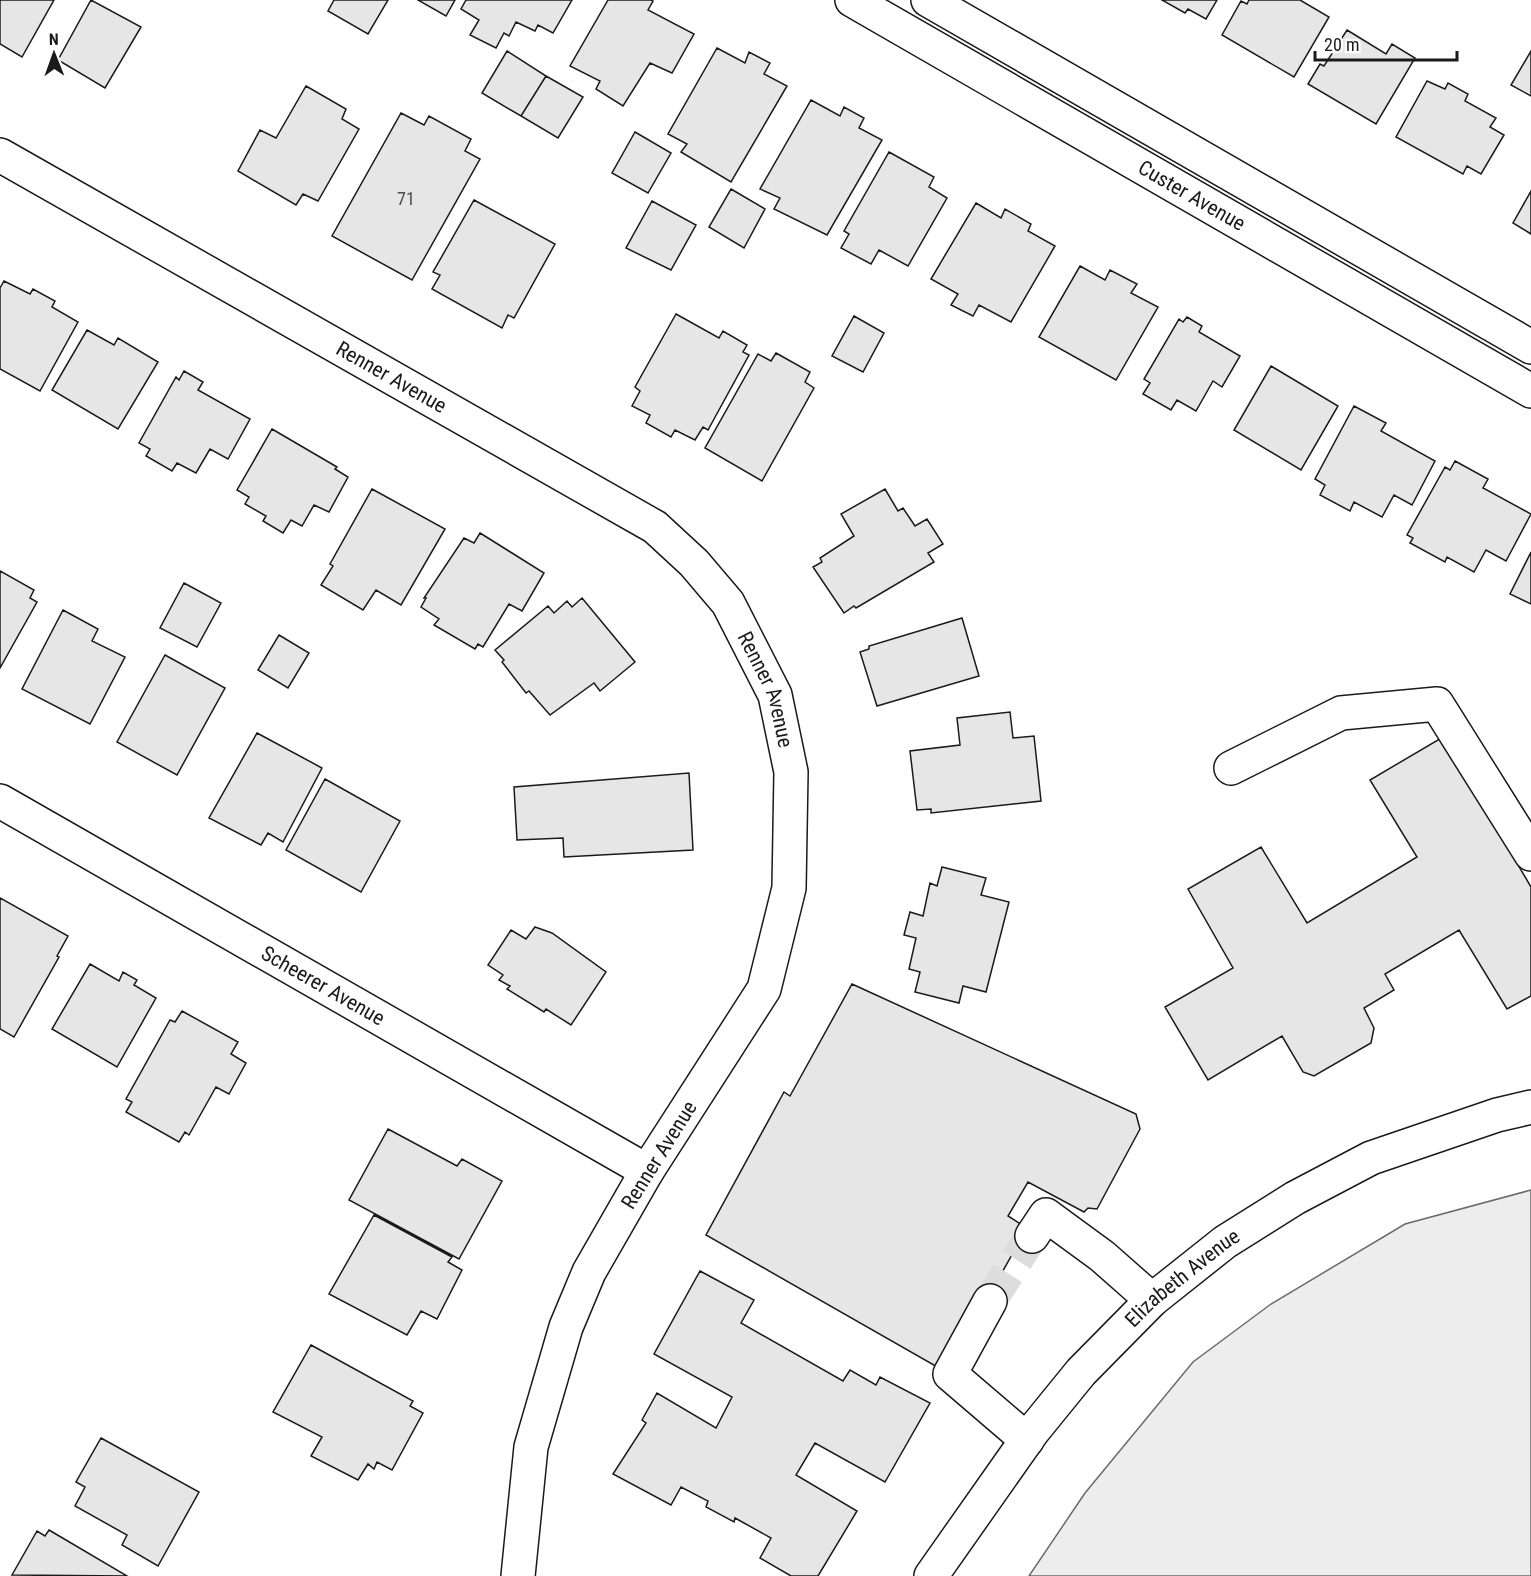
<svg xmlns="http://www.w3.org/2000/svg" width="1531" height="1576" font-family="'Roboto Condensed',sans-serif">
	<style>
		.built { fill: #ededed; stroke: #6a6a6a; stroke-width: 1.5 }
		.building { fill: #e6e6e6; stroke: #1a1a1a; stroke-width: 1.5 }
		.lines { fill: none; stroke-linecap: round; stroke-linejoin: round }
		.minor-tunnel { stroke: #ddd; stroke-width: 33; stroke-dasharray: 33 16; stroke-linecap: butt }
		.minor-casing { stroke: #1a1a1a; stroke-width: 36 }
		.major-casing { stroke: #1a1a1a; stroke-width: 36 }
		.minor { stroke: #fff; stroke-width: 33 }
		.major { stroke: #fff; stroke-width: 33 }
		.labels { text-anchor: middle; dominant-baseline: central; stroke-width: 4.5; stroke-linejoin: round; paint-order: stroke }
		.number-label { font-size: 18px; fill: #4d4d4d }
		.street-label { font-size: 21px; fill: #1a1a1a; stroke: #fff }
	</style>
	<rect width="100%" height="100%" fill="#fff"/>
	<path class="built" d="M 1531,1190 L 1531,1576 L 1029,1576 L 1085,1493 L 1193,1362 L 1271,1304 L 1405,1224 Z"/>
	<path class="building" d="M 0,0 L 54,0 L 22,57 L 0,44 Z
		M 91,0 L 141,27 L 105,88 L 58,60 Z
		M 334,0 L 388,0 L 368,34 L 328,11 Z
		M 418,0 L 455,0 L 446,16 Z
		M 466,0 L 572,0 L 553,33 L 538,25 L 535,31 L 516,22 L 509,36 L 504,33 L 496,48 L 470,35 L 479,20 L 461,9 Z
		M 608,0 L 651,0 L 653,1 L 648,10 L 694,34 L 672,73 L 650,63 L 623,106 L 596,89 L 600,81 L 570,66 Z
		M 1162,0 L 1217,0 L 1206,19 L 1188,9 L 1185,13 Z
		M 1249,0 L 1300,0 L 1329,17 L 1294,77 L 1222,35 L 1241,1 L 1247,4 Z
		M 1347,30 L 1386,54 L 1392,44 L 1415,58 L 1376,124 L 1308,84 L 1320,64 L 1324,66 Z
		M 717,48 L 745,63 L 749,52 L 770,63 L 764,74 L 787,86 L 731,182 L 681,152 L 687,144 L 668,134 Z
		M 507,51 L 546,76 L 521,116 L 482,93 Z
		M 1531,51 L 1531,96 L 1511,85 Z
		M 546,76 L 583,97 L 558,138 L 521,116 Z
		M 1427,81 L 1445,89 L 1448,83 L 1468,94 L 1465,101 L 1496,118 L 1490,127 L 1504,135 L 1481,174 L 1467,166 L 1463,174 L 1396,137 Z
		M 306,86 L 346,109 L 342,119 L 359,129 L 318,201 L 303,194 L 296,205 L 238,171 L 260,130 L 276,138 Z
		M 811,100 L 840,116 L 844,107 L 864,118 L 859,128 L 882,140 L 827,235 L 774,209 L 780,198 L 760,189 Z
		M 401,113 L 424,125 L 429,116 L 471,139 L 465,151 L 480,159 L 412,280 L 332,236 Z
		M 635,132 L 671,153 L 648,193 L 612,173 Z
		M 889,152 L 934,177 L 929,187 L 947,198 L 908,266 L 879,250 L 871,264 L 841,248 L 849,234 L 844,231 Z
		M 731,189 L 765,209 L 744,248 L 709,227 Z
		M 1531,191 L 1531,234 L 1513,223 Z
		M 474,200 L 555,244 L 514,318 L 508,315 L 502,328 L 432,289 L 440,275 L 433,272 Z
		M 652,201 L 696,225 L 671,270 L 626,248 Z
		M 976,203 L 1001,218 L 1005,209 L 1031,224 L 1028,231 L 1055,246 L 1011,322 L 979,305 L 973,316 L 951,305 L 958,294 L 931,279 Z
		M 1080,266 L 1105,280 L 1110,270 L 1137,284 L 1131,293 L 1158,307 L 1116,380 L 1039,337 Z
		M 4,281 L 30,294 L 33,289 L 55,301 L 52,307 L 78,322 L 40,391 L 0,369 L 0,288 Z
		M 676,314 L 719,338 L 723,331 L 747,345 L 743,352 L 749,355 L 708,430 L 703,427 L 695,440 L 675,430 L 671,437 L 646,423 L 650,415 L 632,406 L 640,391 L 635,387 Z
		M 854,316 L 884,333 L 863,372 L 832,356 Z
		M 1187,317 L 1202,326 L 1199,332 L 1240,356 L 1222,387 L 1213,381 L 1196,411 L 1177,400 L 1171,410 L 1143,394 L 1150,383 L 1144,379 L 1179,319 L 1183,322 Z
		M 87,330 L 114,345 L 118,338 L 158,362 L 118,429 L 52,390 Z
		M 776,353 L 810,372 L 805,382 L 814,388 L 762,481 L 705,448 L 758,354 L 771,361 Z
		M 1271,366 L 1338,406 L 1301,470 L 1234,430 Z
		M 184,371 L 203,382 L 198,390 L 250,419 L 228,459 L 210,449 L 196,473 L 177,463 L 172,471 L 146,456 L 150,449 L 139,443 L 176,377 L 179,380 Z
		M 1354,406 L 1386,423 L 1381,431 L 1435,461 L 1412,505 L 1394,495 L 1382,517 L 1354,502 L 1350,511 L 1320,495 L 1325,485 L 1315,479 Z
		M 272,429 L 337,467 L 335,469 L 348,477 L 329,512 L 314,505 L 302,526 L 291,520 L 283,533 L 263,521 L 266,516 L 245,504 L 249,497 L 237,490 Z
		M 1455,461 L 1488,479 L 1483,488 L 1531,514 L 1506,561 L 1486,550 L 1474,572 L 1447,557 L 1445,562 L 1410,543 L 1413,538 L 1407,535 L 1445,467 L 1450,470 Z
		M 372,489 L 445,529 L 401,605 L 376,590 L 363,610 L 321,585 L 333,566 L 330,564 Z
		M 885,489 L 898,511 L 903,508 L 915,526 L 927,519 L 943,544 L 928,553 L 934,562 L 856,608 L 854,606 L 844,613 L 813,567 L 822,562 L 820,558 L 854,536 L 841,514 Z
		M 480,533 L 544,573 L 522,611 L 509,604 L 483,647 L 478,644 L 475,649 L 434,625 L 439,619 L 421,607 L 426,598 L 424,598 L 464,538 L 474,543 Z
		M 1531,552 L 1531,604 L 1510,594 Z
		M 0,571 L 34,590 L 30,598 L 37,602 L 0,668 Z
		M 184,583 L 221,603 L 197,647 L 160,628 Z
		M 582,598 L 635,662 L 600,691 L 594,683 L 550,715 L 529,691 L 526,693 L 502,662 L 504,660 L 495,650 L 548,606 L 554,613 L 567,601 L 572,607 Z
		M 63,610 L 98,629 L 92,641 L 125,657 L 90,724 L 22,689 Z
		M 962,618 L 979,676 L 877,706 L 860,652 L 869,649 L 869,646 Z
		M 279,635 L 309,653 L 288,688 L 258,670 Z
		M 165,655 L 225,688 L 177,775 L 117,742 Z
		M 1010,712 L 1013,738 L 1034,736 L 1041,801 L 931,813 L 931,809 L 917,810 L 910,751 L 960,745 L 957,718 Z
		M 257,733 L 322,768 L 283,842 L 268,833 L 261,845 L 209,818 Z
		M 1443,737 L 1531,887 L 1531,996 L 1507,1009 L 1459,930 L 1385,974 L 1394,990 L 1364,1008 L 1374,1028 L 1371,1043 L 1314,1076 L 1303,1072 L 1282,1036 L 1208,1080 L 1165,1007 L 1233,968 L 1188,889 L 1261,847 L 1307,923 L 1417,857 L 1370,780 Z
		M 689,773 L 693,850 L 564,857 L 563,838 L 517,840 L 514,787 Z
		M 325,779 L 400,821 L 361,892 L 286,850 Z
		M 942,867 L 986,878 L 981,895 L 1009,902 L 986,992 L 963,986 L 959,1003 L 915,992 L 920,972 L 909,969 L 916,938 L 904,935 L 910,912 L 923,916 L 930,883 L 937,886 Z
		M 0,898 L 68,936 L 57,956 L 59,957 L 14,1037 L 0,1029 Z
		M 535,927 L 552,933 L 606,972 L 571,1025 L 546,1009 L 544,1012 L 507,989 L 510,986 L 499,980 L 503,975 L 488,965 L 511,930 L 526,939 Z
		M 90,964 L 119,981 L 123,972 L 137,980 L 134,985 L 156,998 L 117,1067 L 52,1029 Z
		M 852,984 L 1136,1114 L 1140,1129 L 1097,1209 L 1088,1208 L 1084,1212 L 1028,1182 L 1008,1216 L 1027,1228 L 946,1372 L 706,1235 L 784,1092 L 790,1096 Z
		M 182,1011 L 238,1042 L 231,1054 L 246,1063 L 229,1094 L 216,1087 L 189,1135 L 185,1132 L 179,1142 L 126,1112 L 132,1102 L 126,1099 L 170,1020 L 175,1022 Z
		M 388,1129 L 457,1166 L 462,1159 L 502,1181 L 459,1259 L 349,1200 Z
		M 374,1215 L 452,1257 L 448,1262 L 462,1270 L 437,1319 L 421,1311 L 407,1335 L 329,1294 Z
		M 700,1271 L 754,1300 L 741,1323 L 843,1381 L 850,1370 L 876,1385 L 880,1377 L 930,1403 L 885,1482 L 815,1443 L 796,1475 L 857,1511 L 818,1576 L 791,1576 L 760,1558 L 771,1538 L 735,1518 L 734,1522 L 706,1507 L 708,1501 L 681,1487 L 671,1505 L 613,1474 L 646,1423 L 642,1420 L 657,1393 L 716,1428 L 732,1397 L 654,1354 Z
		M 311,1345 L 413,1401 L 410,1406 L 423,1413 L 392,1470 L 377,1462 L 374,1469 L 368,1464 L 358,1480 L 311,1456 L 322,1437 L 273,1412 Z
		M 101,1438 L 199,1492 L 158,1566 L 122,1545 L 127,1535 L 75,1506 L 85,1487 L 76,1482 Z
		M 49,1530 L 127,1576 L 12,1575 L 37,1531 L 45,1536 Z"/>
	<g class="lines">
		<path class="minor-tunnel" d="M 990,1301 L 1032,1236"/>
		<g class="minor-casing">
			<g id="minor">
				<path id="s1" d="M 852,0 L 1531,391"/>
				<path d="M 928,0 L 1531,347"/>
				<path id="s2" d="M 0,155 L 655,527 L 694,563 L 728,603 L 775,695 L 791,772 L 789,888 L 764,989 L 647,1171 L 589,1272 L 566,1327 L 531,1447 L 518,1576"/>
				<path d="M 1231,768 L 1341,713 L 1437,704 L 1531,854"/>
				<path id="s3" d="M 0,801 L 647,1171"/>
				<path d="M 1032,1236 L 1046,1215 L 1102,1256 L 1152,1300"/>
				<path d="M 990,1301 L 950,1374 L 1027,1440"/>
			</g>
		</g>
		<g class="major-casing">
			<g id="major">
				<path id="s4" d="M 931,1576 L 1033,1431 L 1081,1372 L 1152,1300 L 1225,1242 L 1295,1198 L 1371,1158 L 1497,1115 L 1531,1107"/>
			</g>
		</g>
		<use href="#minor" class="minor"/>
		<use href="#major" class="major"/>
	</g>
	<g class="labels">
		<g class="number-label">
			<text x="406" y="198">71</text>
		</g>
		<g class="street-label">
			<text stroke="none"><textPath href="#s1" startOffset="392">Custer Avenue</textPath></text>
			<text stroke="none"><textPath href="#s2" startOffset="450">Renner Avenue</textPath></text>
			<text stroke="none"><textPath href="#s2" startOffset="954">Renner Avenue</textPath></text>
			<text stroke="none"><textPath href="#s3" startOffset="372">Scheerer Avenue</textPath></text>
			<text transform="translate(659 1155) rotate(-58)">Renner Avenue</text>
			<text stroke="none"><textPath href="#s4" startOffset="392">Elizabeth Avenue</textPath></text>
		</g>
	</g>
	<g transform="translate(54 54) rotate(359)" stroke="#ffffff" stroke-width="4.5" paint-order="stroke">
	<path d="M0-4.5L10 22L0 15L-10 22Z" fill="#1a1a1a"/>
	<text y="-9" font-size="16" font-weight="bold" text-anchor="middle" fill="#1a1a1a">N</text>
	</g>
	<path d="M1315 51v9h142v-9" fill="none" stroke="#1a1a1a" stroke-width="3"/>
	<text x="1324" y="51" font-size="18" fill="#1a1a1a" stroke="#ffffff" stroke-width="4.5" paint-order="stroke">20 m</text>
</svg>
